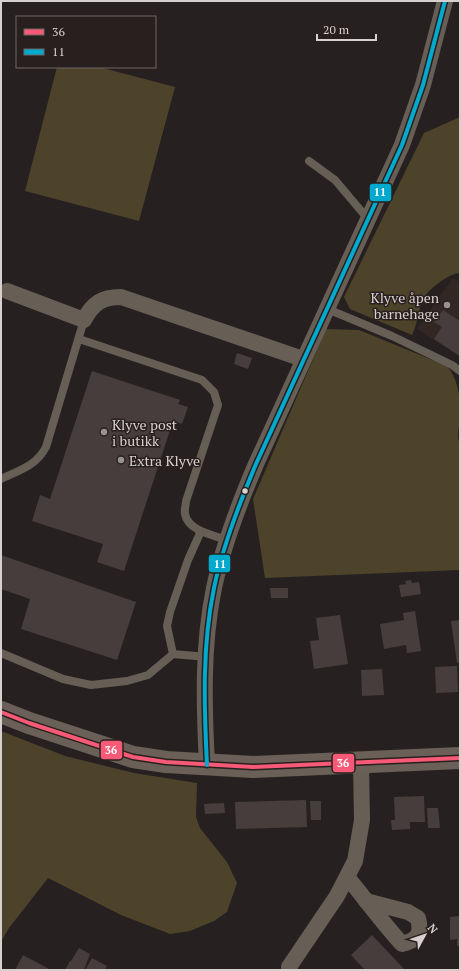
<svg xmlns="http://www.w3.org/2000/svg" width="461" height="971" font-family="'PT Serif',serif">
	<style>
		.built { fill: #332724 }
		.green { fill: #4d422a }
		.building { fill: #473d3c }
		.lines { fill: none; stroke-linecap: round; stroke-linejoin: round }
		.service { stroke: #675e56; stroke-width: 8 }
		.minor { stroke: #675e56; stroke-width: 16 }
		.secondary { stroke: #6a6057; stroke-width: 22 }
		.bus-1-casing { stroke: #28201e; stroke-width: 7 }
		.bus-2-casing { stroke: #28201e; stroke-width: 7 }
		.bus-1 { stroke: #f75a77; stroke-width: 4 }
		.bus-2 { stroke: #00a9ce; stroke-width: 4 }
		.poi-dot { fill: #989392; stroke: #28201e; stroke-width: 1.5 }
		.bus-dot { fill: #d6d1cf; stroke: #28201e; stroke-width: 1.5 }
		.labels { text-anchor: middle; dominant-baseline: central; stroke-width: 3; stroke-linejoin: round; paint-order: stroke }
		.poi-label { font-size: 14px; fill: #d6d1cf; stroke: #28201e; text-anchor: start }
		.line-badge { stroke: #28201e; stroke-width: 1.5 }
		.badge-label { font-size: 11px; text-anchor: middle; font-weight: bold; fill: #fff }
	</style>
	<rect width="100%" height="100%" fill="#262120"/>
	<path class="built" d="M 453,278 L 460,282 L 460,357 L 417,329 Z"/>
	<path class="green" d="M 57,67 L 99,67 L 175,87 L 139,221 L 25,191 Z
		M 460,117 L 460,273 C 449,273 425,291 422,302 C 418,314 417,324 412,335 L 350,309 L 344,297 L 424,133 Z
		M 326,329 L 359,330 L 447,366 C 459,380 461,401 460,420 C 459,429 456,436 460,444 L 460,570 L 265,578 L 253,499 Z
		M 1,731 L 65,756 L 134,773 L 197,783 L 196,817 L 200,828 L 227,862 L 237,883 L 227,912 L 214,921 L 190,931 L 170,934 L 121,915 L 48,878 L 9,928 L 1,942 Z"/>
	<path class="building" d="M 443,310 L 460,321 L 460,356 L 434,339 L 442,327 L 434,322 Z
		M 237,353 L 252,358 L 248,369 L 234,364 Z
		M 92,371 L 180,400 L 178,404 L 188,407 L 182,424 L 173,421 L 124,571 L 97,562 L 103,544 L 32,521 L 40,495 L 50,499 Z
		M 1,555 L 136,602 L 117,660 L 21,629 L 30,599 L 1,589 Z
		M 411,580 L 412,583 L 419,582 L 421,594 L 401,597 L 399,585 L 406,584 L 405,581 Z
		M 270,588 L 288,588 L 288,598 L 271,598 Z
		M 415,611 L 421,651 L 407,653 L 406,645 L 384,649 L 380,624 L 404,620 L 403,613 Z
		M 340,615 L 348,664 L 314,669 L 310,641 L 319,640 L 316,618 Z
		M 460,620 L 460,662 L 457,663 L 451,621 Z
		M 457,666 L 458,692 L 436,693 L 435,667 Z
		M 382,669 L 384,695 L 362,696 L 361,670 Z
		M 424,796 L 425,822 L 410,822 L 410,829 L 392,830 L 391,820 L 395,820 L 394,797 Z
		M 306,800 L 307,827 L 236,829 L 235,802 Z
		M 310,801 L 321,801 L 321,820 L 311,820 Z
		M 224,803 L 225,813 L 205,814 L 204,804 Z
		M 427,808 L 438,808 L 440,828 L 428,828 Z
		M 460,916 L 460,946 L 457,946 L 457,939 L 450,940 L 450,917 Z
		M 372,935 L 405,970 L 365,970 L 351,955 Z
		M 79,948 L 90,954 L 84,970 L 65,970 L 70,961 L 73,962 L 71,961 Z
		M 23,955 L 51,970 L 15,970 Z
		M 92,958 L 107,966 L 105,970 L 85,970 Z"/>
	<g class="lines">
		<path class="service" d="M 309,161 L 335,180 L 368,219
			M 325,308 L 392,336 L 452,365 L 460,371
			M 79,339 L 202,380 L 214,392 L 218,405 L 186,501 C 186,505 184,510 185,514 C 188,531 213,535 227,540
			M 1,479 C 20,470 36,466 46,447 L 84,320
			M 1,653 L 63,679 L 91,685 L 127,681 L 148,675 L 173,654 L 207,657
			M 173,654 L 167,626 L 170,612 L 188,560 L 201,531"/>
		<path class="minor" d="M 7,291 L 84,320 C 93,303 102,297 121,297 L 303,359
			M 207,765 C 204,706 202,646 214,588 C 223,545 239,504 256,464 L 402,145 L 423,85 L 445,1
			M 348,878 C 366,900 383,923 402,944 C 418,940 422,934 418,918 L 408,912 L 366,901
			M 289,967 L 337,896 L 355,861 L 362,820 L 361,762"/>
		<path class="secondary" d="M 1,712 L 29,723 L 133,757 L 166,762 L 253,767 L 460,758"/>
		<g class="bus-1-casing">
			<path id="bus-1" d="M 1,712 L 29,723 L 133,757 L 166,762 L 253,767 L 460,758"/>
		</g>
		<g class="bus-2-casing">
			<path id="bus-2" d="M 207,765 C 204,706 202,646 214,588 C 223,545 239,504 256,464 L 402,145 L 423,85 L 445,1"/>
		</g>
		<use href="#bus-1" class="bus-1"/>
		<use href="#bus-2" class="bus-2"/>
	</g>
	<g class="poi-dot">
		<circle cx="447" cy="305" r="4"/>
		<circle cx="104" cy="432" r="4"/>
		<circle cx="121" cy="460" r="4"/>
	</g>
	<circle class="bus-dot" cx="245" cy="491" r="3.5"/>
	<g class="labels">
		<g class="poi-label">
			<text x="439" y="297" text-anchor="end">Klyve åpen<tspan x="439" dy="16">barnehage</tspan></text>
			<text x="112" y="424">Klyve post<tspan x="112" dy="16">i butikk</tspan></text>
			<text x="129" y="460">Extra Klyve</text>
		</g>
	</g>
	<g class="line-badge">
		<rect x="369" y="183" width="23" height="19" rx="4" fill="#00a9ce"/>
		<rect x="208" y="554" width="23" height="19" rx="4" fill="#00a9ce"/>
		<rect x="100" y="740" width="23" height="20" rx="4" fill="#f75a77"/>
		<rect x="332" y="753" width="23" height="20" rx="4" fill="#f75a77"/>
	</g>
	<g class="badge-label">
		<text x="380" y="196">11</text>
		<text x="220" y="568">11</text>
		<text x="111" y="754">36</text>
		<text x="343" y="767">36</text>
	</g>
	<rect width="461" height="971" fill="none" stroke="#d6d1cf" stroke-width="4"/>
	<rect x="16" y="16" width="140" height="52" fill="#28201e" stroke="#6e6765"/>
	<rect x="24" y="29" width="20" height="6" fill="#f75a77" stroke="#6e6765"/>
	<text x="52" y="36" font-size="12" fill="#d6d1cf">36</text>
	<rect x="24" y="49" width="20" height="6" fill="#00a9ce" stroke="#6e6765"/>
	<text x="52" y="56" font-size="12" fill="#d6d1cf">11</text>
	<g transform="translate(425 935) rotate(50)" stroke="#28201e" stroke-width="3" paint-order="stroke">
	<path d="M0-3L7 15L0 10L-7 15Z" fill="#d6d1cf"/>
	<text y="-6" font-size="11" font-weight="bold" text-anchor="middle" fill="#d6d1cf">N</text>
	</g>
	<path d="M317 34v6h59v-6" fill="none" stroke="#d6d1cf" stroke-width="2"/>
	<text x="323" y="34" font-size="12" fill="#d6d1cf" stroke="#28201e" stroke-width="3" paint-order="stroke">20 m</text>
</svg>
